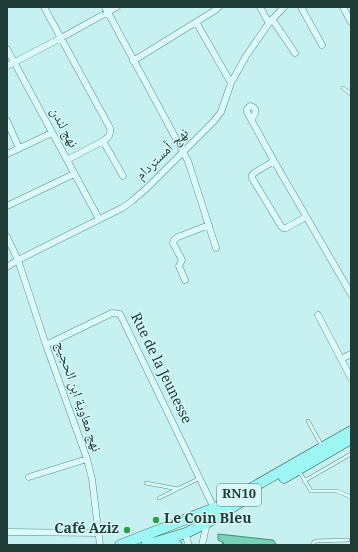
<svg xmlns="http://www.w3.org/2000/svg" width="358" height="552" font-family="Georgia,'Noto Naskh Arabic',serif">
	<style>
		.building { fill: #79d2b5; stroke: #3e8f73 }
		.lines { fill: none; stroke-linecap: round; stroke-linejoin: round }
		.service-casing { stroke: #5a8e83; stroke-width: 4 }
		.minor-casing { stroke: #5a8e83; stroke-width: 7 }
		.primary-casing { stroke: #2e5c50; stroke-width: 11 }
		.service { stroke: #dafbfa; stroke-width: 3 }
		.minor { stroke: #dafbfa; stroke-width: 6 }
		.primary { stroke: #9cf6f2; stroke-width: 10 }
		.poi-dot { fill: #26a145; stroke: #d6f8f7; stroke-width: 1.5 }
		.labels { text-anchor: middle; dominant-baseline: central; stroke-width: 3; stroke-linejoin: round; paint-order: stroke }
		.shield { fill: #d6f8f7; stroke: #567570; stroke-width: 1 }
		.shield-label { font-size: 13px; font-weight: bold; fill: #1f3d36 }
		.street-label { font-size: 14px; fill: #1f3d36; stroke: #d6f8f7 }
		.poi-label { font-size: 14px; font-weight: bold; fill: #1f3d36; stroke: #d6f8f7; text-anchor: start }
	</style>
	<rect width="100%" height="100%" fill="#c6f1f0"/>
	<path class="building" d="M 218,534 L 273,540 L 277,545 L 220,545 L 224,543 L 218,540 Z"/>
	<g class="lines">
		<g class="service-casing">
			<path id="service" d="M 343,88 L 351,94
				M 308,421 L 322,446
				M 299,471 L 311,491 L 337,491 L 351,497
				M 304,481 L 351,454
				M 146,483 L 178,489
				M 159,498 L 200,478
				M 312,545 L 314,542 L 316,541 L 348,540"/>
		</g>
		<g class="minor-casing">
			<path id="minor" d="M 44,7 L 110,128 C 111,135 109,137 103,141 L 67,160
				M 105,7 L 188,161 L 216,248
				M 260,7 L 269,23
				M 301,7 L 322,45
				M 343,7 L 351,22
				M 272,19 L 295,53
				M 196,22 L 231,83
				M 7,49 L 99,219
				M 133,61 L 214,11 L 219,7
				M 7,66 L 61,38 L 117,7
				M 251,119 C 255,115 258,111 253,107 L 250,106 L 247,109 L 247,112 L 274,161 L 351,294
				M 7,121 L 19,148
				M 103,141 L 123,176
				M 7,154 L 52,133
				M 274,161 L 254,173 L 252,175 L 252,178 L 281,226 L 283,228 L 286,228 L 306,217
				M 7,206 L 74,174
				M 7,237 L 18,260 L 46,345 L 87,459 L 92,479 L 100,545
				M 7,267 L 18,260 L 122,208 L 132,201 L 148,187 L 214,121 L 221,112 L 231,83 L 246,56 L 269,23 L 284,7
				M 185,280 L 179,266 L 182,260 L 181,258 L 173,243 L 174,240 L 178,237 L 209,225
				M 318,315 L 351,378
				M 46,345 L 112,313 L 120,314 L 214,508
				M 341,359 L 351,354
				M 29,477 L 87,459
				M 7,532 L 99,533
				M 186,533 L 187,540 L 189,545
				M 202,545 L 206,527 L 209,522"/>
		</g>
		<g class="primary-casing">
			<path id="primary" d="M 284,478 L 351,439
				M 161,543 L 177,545
				M 120,545 L 222,505 L 351,431
				M 146,545 L 186,533 L 210,521 L 244,500"/>
		</g>
		<use href="#service" class="service"/>
		<use href="#minor" class="minor"/>
		<use href="#primary" class="primary"/>
	</g>
	<g class="poi-dot">
		<circle cx="156" cy="520" r="4"/>
		<circle cx="127" cy="530" r="4"/>
	</g>
	<g class="labels">
		<rect class="shield" x="217" y="484" width="44" height="22" rx="3"/>
		<g class="shield-label">
			<text x="239" y="495">RN10</text>
		</g>
		<g class="street-label">
			<text transform="translate(63 128) rotate(62)">نهج لندن</text>
			<text transform="translate(163 155) rotate(-44)">نهج أمستردام</text>
			<text transform="translate(160 369) rotate(64)">Rue de la Jeunesse</text>
			<text transform="translate(77 397) rotate(71)">نهج معاوية ابن الحجيج</text>
		</g>
		<g class="poi-label">
			<text x="164" y="520">Le Coin Bleu</text>
			<text x="119" y="530" text-anchor="end">Café Aziz</text>
		</g>
	</g>
	<rect width="358" height="552" fill="none" stroke="#1f3d36" stroke-width="16"/>
</svg>
